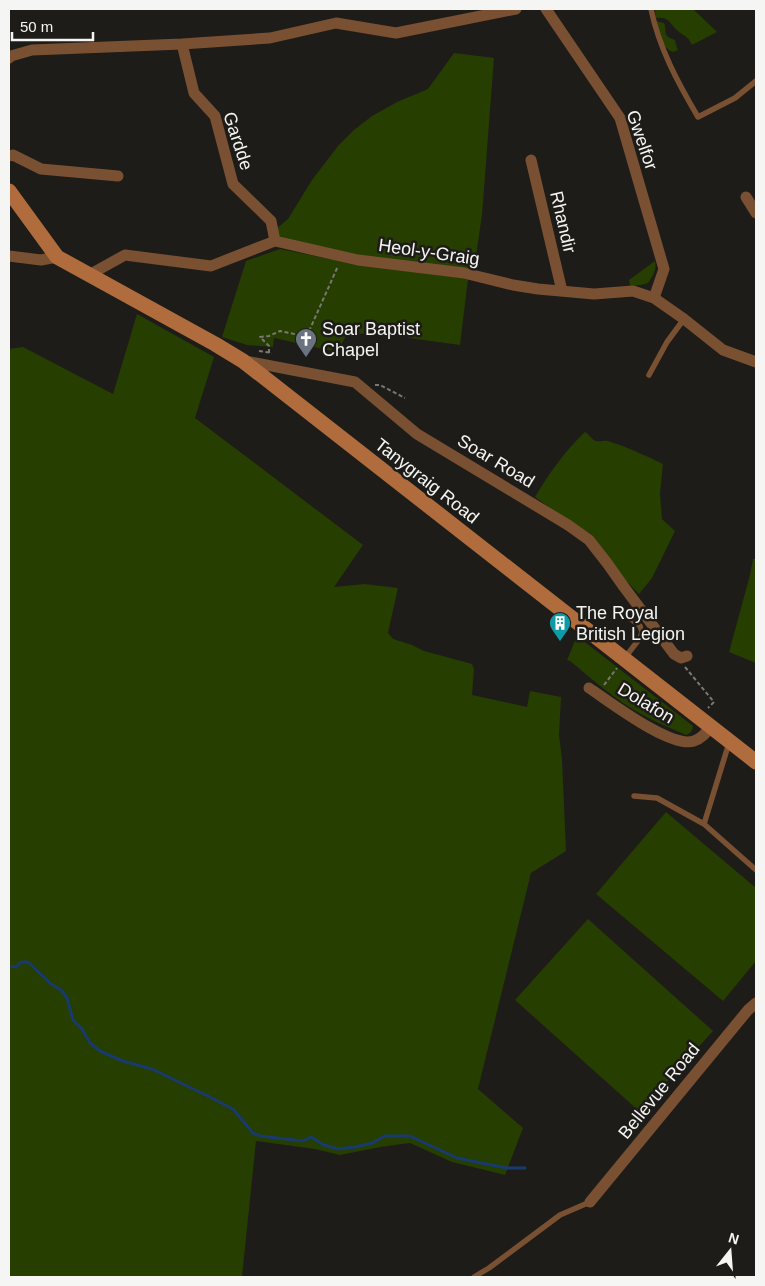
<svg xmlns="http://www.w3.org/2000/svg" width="765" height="1286" font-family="Arial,sans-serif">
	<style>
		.green { fill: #263e00 }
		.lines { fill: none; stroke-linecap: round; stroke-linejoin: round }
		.stream { stroke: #193a6e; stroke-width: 3 }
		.path { stroke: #787875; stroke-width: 2; stroke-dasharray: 4 2.5; stroke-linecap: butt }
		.lane { stroke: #7a5033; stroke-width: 5.5 }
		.street { stroke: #7a5033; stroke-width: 11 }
		.secondary { stroke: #b06c3c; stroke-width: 15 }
		.labels { text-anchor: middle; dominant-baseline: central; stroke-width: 5; stroke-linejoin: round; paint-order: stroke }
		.street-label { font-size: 18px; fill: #f5f5f3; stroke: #1d1c19 }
		.poi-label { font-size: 18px; fill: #f5f5f3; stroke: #1d1c19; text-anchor: start }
	</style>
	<rect width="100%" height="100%" fill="#1d1c19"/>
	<path class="green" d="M 655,9 L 693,9 L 717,32 L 692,45 C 687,35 686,38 678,31 C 670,25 670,16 656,18 Z
		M 656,21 L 664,23 C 668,33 661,35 675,40 L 676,45 L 678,50 L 673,52 C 661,48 659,32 656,21 Z
		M 454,53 L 494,58 L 482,215 L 474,270 L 358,255 L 279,237 L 276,229 L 288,219 L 312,180 L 338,146 L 354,130 L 372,116 L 397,102 L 428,89 Z
		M 280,249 L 360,265 L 468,279 L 460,345 L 409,338 L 392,329 L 346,336 L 337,352 L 274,338 L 273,347 L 247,345 L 222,337 L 246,261 Z
		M 655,261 C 657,269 653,276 648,283 L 641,285 L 630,286 L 629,280 Z
		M 137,314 L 214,357 L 195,418 L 363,545 L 334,587 L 365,584 L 398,588 L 388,633 L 393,639 L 412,645 L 424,651 L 472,664 L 474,669 L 472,695 L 527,707 L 530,691 L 561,697 L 559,735 L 562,759 L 566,851 L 531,873 L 478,1089 L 523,1128 L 505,1175 L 452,1162 L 410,1143 L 380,1147 L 340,1155 L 315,1149 L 256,1141 L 242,1277 L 9,1277 L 9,349 L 23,347 L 113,394 Z
		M 585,432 C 589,434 592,440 596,441 C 601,442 604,440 608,441 C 627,447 645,455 663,464 L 660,494 L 662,519 L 675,531 L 652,578 L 639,594 L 565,519 L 535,497 C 550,472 564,452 585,432 Z
		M 753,559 L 756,559 L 756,663 L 729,652 L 750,575 Z
		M 577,636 L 693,726 C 692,732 691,733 686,735 C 671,728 655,722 641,714 C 615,700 592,679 570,661 L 567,660 Z
		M 666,812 L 756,888 L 756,961 L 723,1001 L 596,894 Z
		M 588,919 L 713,1031 L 640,1112 L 515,1000 Z"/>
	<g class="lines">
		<path class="stream" d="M 9,966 L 16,967 L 21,962 L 28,962 L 51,984 L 61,990 L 67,998 L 73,1020 L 82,1029 L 90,1043 L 100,1051 L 123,1061 L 152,1069 L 210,1097 L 233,1109 L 253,1133 L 260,1136 L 303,1141 L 311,1137 L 324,1145 L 338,1149 L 355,1147 L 372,1143 L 385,1136 L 410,1136 L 457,1158 L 507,1168 L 525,1168"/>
		<path class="path" d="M 259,351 L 272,353
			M 269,353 L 269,346 L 260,337 L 269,336 L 280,331 L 299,335 L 306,334 L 310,329 L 338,266
			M 375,385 L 380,385 L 405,398
			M 685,667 L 714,702 L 708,708
			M 604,685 L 617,668"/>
		<path class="lane" d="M 651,9 C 659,48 678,83 698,117 L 735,98 L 756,81
			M 649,375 L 667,342 L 684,319
			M 624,659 L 640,638 L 642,632 L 640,626 L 631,619
			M 634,796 L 657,798 L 704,824 L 756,870
			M 704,824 L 729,743
			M 474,1277 L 489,1268 L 560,1215 L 590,1202"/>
		<path class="street" d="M 546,9 L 620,118 L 664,269 L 654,298
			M 182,44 L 194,93 L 215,116 L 233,184 L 271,221 L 275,241
			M 9,58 L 11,56 L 32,50 L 182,44 L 270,38 L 336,23 L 396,33 L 516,9
			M 9,156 L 13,155 L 41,169 L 118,176
			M 531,160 L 562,291
			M 746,197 L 756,213
			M 9,256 L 41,260 L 57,257
			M 89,275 L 125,255 L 211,266 L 275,241 L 358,260 L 464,273 L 513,285 L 538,289 L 594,294 L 633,291 L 654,298 L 684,319 L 723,350 L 756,362
			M 245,361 L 355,382 L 417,434 L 568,525 L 589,540 L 607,563 L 624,587 L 674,654 L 681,658 L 687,656
			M 589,688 C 609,701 671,749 694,741 C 701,739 706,733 711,727
			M 590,1202 L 748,1010 L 756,1003"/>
		<path class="secondary" d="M 9,191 L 57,257 L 215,344 L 243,361 L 756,762"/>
	</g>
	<defs>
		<g id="church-pin" transform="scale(1.125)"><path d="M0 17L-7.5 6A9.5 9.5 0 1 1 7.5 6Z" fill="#6b7280" stroke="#1d1c19"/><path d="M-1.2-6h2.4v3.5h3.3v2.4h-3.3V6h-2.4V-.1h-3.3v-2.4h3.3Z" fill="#fff"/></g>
		<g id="building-pin" transform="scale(1.125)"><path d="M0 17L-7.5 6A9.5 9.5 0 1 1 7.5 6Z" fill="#0f9aa8" stroke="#1d1c19"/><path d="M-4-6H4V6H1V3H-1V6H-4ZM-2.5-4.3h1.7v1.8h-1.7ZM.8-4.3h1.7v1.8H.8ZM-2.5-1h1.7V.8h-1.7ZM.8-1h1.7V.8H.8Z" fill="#fff"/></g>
	</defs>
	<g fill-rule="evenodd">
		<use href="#church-pin" x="306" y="339"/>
		<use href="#building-pin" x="560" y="623"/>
	</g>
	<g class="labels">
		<g class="street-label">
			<text transform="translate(642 140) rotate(71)">Gwelfor</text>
			<text transform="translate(238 141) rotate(72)">Gardde</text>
			<text transform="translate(563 222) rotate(77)">Rhandir</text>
			<text transform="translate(429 252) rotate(8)">Heol-y-Graig</text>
			<text transform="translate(496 461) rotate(31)">Soar Road</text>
			<text transform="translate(427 481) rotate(38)">Tanygraig Road</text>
			<text transform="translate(646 703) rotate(31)">Dolafon</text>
			<text transform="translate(659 1091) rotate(-51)">Bellevue Road</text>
		</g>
		<g class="poi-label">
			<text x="322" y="329">Soar Baptist<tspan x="322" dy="21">Chapel</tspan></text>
			<text x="576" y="613">The Royal<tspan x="576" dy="21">British Legion</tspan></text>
		</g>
	</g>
	<rect width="765" height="1286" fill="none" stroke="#f5f5f3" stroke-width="20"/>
	<g transform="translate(730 1251) rotate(17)" stroke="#1d1c19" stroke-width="4" paint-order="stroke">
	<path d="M0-4L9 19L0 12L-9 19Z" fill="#f5f5f3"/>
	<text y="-8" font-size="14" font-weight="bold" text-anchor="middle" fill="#f5f5f3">N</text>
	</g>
	<path d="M12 32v8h81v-8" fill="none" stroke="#f5f5f3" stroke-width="2.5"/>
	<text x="20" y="32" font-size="15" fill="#f5f5f3" stroke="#1d1c19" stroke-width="4" paint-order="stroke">50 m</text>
</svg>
